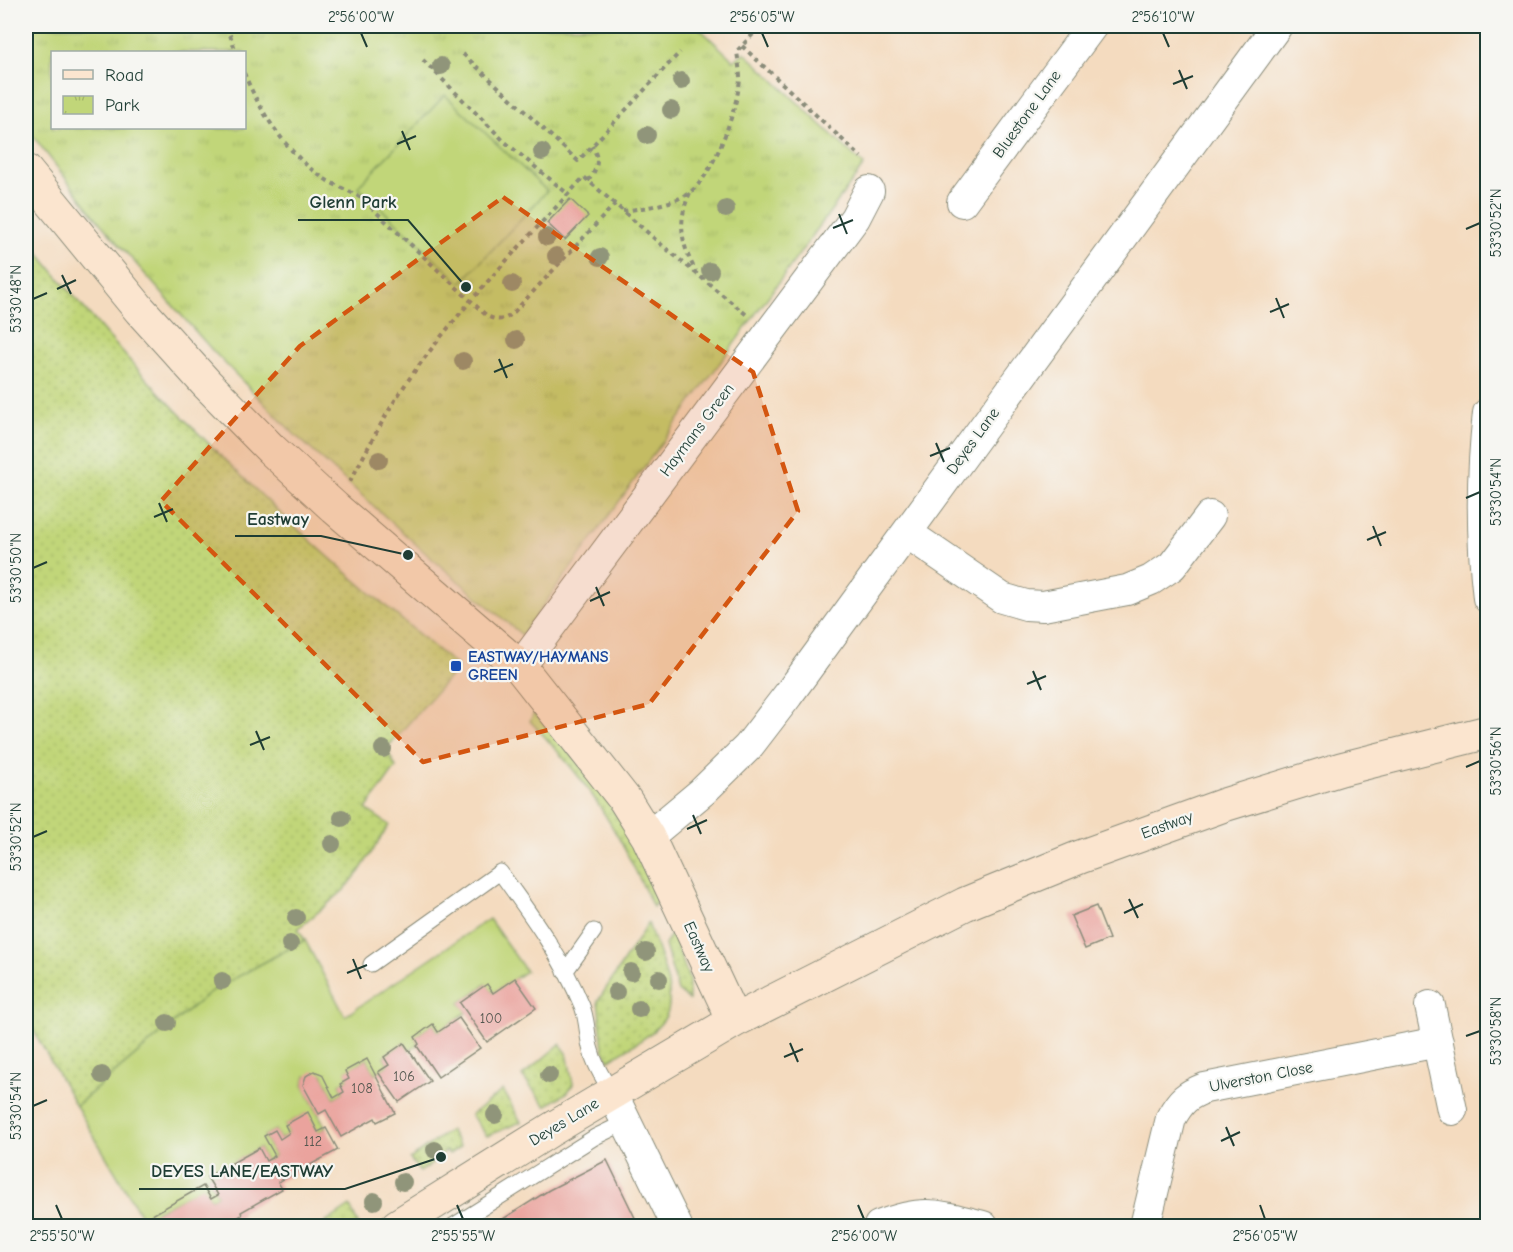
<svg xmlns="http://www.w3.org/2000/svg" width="1513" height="1252" font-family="'Comic Neue',sans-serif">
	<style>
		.grass { fill: url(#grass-dots); stroke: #708a56; stroke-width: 1.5 }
		.park { fill: url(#park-tufts); stroke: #708a56; stroke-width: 1.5; fill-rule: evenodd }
		.garden { fill: #c1d679; stroke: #708a56; stroke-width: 1.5 }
		.building { fill: #eaa39d }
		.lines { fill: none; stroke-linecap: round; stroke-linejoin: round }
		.lane-casing { stroke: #8a8c7a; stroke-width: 17 }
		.street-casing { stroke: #8a8c7a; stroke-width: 32 }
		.secondary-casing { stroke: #8a8c7a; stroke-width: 35 }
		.path { stroke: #8a8c7a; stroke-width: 4; stroke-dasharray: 4.5 4.5; stroke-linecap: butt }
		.lane { stroke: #fff; stroke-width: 15 }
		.street { stroke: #fff; stroke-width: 30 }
		.secondary { stroke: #fbe5cf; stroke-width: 33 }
		.tree { fill: #90957a }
		.marked { fill: #d45610; fill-opacity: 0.2; stroke: #d45610; stroke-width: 4.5; stroke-dasharray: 12 8; stroke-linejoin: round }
		.ticks { fill: none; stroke: #1f3d34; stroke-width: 2 }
		.transit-dot { fill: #1a4fb4; stroke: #f6f6f2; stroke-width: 2 }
		.labels { text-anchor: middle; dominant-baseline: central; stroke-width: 4.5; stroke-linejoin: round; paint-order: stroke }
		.number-label { font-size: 14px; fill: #52564e }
		.street-label { font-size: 16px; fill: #1f3d34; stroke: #f6f6f2 }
		.transit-label { font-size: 16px; font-weight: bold; fill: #164399; stroke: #f6f6f2; text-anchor: start }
		.leader { fill: none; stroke: #1f3d34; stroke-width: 2 }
		.callout-dot { fill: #1f3d34; stroke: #f6f6f2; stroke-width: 2 }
		.callout-label { font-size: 18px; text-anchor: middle; font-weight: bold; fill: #1f3d34; stroke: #f6f6f2; stroke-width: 4.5; stroke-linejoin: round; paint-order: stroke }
		.neatline { fill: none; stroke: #1f3d34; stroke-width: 2 }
		.ticks-label { font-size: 15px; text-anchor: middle; fill: #1f3d34 }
	</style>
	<defs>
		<pattern id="grass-dots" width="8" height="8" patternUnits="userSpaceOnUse" patternTransform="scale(1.5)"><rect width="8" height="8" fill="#c1d679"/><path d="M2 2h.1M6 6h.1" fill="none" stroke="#a5b969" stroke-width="1.8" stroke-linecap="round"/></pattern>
		<pattern id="park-tufts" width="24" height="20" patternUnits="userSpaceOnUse" patternTransform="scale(1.5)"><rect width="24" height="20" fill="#c1d679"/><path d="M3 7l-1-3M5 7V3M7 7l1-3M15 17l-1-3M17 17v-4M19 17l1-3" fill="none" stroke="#a5b969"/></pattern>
	</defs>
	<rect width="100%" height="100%" fill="#f6f6f2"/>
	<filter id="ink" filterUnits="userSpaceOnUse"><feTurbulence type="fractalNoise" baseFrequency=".0167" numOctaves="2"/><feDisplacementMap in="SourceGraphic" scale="12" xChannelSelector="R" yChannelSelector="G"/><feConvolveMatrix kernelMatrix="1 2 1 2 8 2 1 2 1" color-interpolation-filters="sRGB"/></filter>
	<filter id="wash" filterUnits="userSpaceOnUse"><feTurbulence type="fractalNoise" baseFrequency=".008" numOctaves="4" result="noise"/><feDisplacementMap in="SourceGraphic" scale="24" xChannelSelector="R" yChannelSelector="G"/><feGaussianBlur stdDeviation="1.35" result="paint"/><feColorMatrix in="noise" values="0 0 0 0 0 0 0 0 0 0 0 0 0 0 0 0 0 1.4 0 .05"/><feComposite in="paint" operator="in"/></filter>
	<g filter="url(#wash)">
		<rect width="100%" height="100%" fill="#f4dbbf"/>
		<path class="grass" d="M 26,237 C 94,324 168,406 249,483 C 315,548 387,607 458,667 L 386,749 L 396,767 L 366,809 L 389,825 L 359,872 L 343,891 L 298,929 L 305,940 L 210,992 L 76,1106 L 26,1017 Z
			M 534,713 C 558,738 582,765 602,793 C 625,825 642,862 659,898 L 653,907 C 632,862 610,817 579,777 C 564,758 547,739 530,721 Z
			M 648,923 C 656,949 682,999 662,1022 C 649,1038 626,1049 609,1060 L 603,1049 L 598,1001 Z
			M 672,932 L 689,979 L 689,1000 L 678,991 L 665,945 Z
			M 560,1044 L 567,1053 L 573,1084 L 568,1092 L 546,1106 L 522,1076 Z
			M 503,1090 L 521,1122 L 487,1136 L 471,1115 Z
			M 450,1130 L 460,1147 L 449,1154 L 446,1151 L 431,1160 L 433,1163 L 420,1172 L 410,1159 Z
			M 350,1206 L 359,1226 L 327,1226 L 325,1223 Z"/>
		<path class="park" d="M 26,26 L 697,26 L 734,61 L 744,52 L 864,165 L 522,635 L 430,557 L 294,434 L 212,350 L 101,224 L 26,127 ZM 52,52 L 244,52 L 244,128 L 52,128 Z"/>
		<path class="garden" d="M 445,95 L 547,191 L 461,283 L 358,187 Z
			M 489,919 L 526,971 L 493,993 L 486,984 L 460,1003 L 467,1012 L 438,1032 L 433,1024 L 415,1037 L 419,1044 L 409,1051 L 404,1043 L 384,1057 L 389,1065 L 375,1074 L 367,1059 L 346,1071 L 349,1079 L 340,1084 L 344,1092 L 334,1098 L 322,1074 L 306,1076 L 303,1085 L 326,1128 L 318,1132 L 307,1113 L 285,1125 L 289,1133 L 280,1139 L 275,1130 L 264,1136 L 275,1156 L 266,1161 L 259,1148 L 207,1177 L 218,1195 L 211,1199 L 203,1187 L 143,1219 L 76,1106 L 210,992 L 305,940 L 345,1016 Z"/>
		<g id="blocks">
			<path class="building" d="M 570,199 L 588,216 L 565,240 L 547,223 Z
				M 1096,906 L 1109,939 L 1085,949 L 1071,916 Z
				M 515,978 L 536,1008 L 487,1042 L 460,1003 L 487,984 L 493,993 Z
				M 459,1018 L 480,1048 L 438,1077 L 417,1046 L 419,1044 L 415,1037 L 433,1024 L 438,1032 Z
				M 404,1043 L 430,1081 L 399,1102 L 378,1072 L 389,1065 L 384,1057 Z
				M 367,1059 L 395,1113 L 377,1122 L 375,1118 L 341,1137 L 326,1110 L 319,1114 L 303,1085 L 306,1076 L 314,1071 L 322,1074 L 334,1098 L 344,1092 L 340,1084 L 349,1079 L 345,1071 Z
				M 308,1112 L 318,1132 L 326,1128 L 338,1150 L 278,1182 L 282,1189 L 241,1212 L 242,1215 L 225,1225 L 226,1226 L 159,1226 L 152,1215 L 203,1186 L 211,1199 L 218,1195 L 207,1177 L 259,1148 L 266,1161 L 275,1156 L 264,1136 L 275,1130 L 280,1139 L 289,1133 L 285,1125 Z
				M 607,1160 L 639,1226 L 492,1226 L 549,1190 Z"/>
		</g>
	</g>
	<g filter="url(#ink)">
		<use href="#blocks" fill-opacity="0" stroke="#8a8c7a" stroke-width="1.5"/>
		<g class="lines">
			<g class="lane-casing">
				<path id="lane" d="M 371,964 L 500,872 C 531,915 562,957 582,1006 C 587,1019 587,1034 590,1047 C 594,1064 603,1078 612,1093
					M 565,972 L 594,931
					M 453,1226 L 595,1137 L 626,1122"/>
			</g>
			<g class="street-casing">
				<path id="street" d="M 962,202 L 1092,26
					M 1488,413 C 1481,475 1481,536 1488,598
					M 907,533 L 1002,598 L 1026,605 L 1043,606 L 1127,590 L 1151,580 L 1172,566 L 1210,516
					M 520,667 L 855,218 L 869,191
					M 648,837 L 702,792 L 748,747 L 788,695 L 1277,26
					M 1430,1006 L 1452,1110
					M 612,1093 L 677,1226
					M 879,1226 C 925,1208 938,1215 983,1226
					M 1145,1226 L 1171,1118 C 1181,1100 1187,1095 1205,1088 L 1438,1042"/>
			</g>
			<g class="secondary-casing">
				<path id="secondary" d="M 26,171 L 140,310 L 206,383 L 271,449 L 335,508 L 520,667 L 625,800 L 648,837 L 734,1021
					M 397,1226 L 552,1129 L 734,1021 L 965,904 L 1080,857 L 1224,805 L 1341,769 L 1488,732"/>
			</g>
			<path class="path" d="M 227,26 L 236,52
				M 742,46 L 861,157
				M 463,54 L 578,161 L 680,52
				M 423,60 L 505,142 L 568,194
				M 244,73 C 261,114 290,158 328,181 C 339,187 350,191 361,198 L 487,316 C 499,322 506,320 515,311 L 615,204
				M 588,181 C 598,168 600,160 592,146
				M 690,193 C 677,220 681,246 696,271
				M 623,211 C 643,208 668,205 686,195 C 713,180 737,109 740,79 C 740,70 738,60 737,51 L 760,27
				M 350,482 C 369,446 388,408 412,375 C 463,304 525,241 584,177 L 663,246 L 748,316"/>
			<use href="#lane" class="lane"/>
			<use href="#street" class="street"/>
			<use href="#secondary" class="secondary"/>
		</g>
		<g class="tree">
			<circle cx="441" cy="66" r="9"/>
			<circle cx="681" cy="81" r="9"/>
			<circle cx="671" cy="110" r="9"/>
			<circle cx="647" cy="135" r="9"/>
			<circle cx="542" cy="152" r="9"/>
			<circle cx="726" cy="209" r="9"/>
			<circle cx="547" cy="237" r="9"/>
			<circle cx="556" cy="256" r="9"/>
			<circle cx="600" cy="257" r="9"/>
			<circle cx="710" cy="271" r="9"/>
			<circle cx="512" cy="284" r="9"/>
			<circle cx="516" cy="340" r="9"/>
			<circle cx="463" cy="361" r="9"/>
			<circle cx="379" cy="460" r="9"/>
			<circle cx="383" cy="749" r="9"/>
			<circle cx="342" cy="818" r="9"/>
			<circle cx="332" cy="844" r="9"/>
			<circle cx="296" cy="918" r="9"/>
			<circle cx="290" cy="944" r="9"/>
			<circle cx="646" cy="952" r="9"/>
			<circle cx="631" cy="972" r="9"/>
			<circle cx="659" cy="979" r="9"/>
			<circle cx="222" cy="981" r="9"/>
			<circle cx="616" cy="992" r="9"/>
			<circle cx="639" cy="1009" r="9"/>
			<circle cx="167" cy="1023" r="9"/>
			<circle cx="102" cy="1075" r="9"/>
			<circle cx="549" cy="1075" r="9"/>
			<circle cx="495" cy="1115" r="9"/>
			<circle cx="435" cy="1150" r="9"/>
			<circle cx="403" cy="1182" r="9"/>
			<circle cx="374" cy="1201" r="9"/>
		</g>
	</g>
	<path class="marked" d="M 503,197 L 753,372 L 798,511 L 649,704 L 423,762 L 161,501 L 300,346 Z"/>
	<path class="ticks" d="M 361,33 L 367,47M 762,33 L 768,47M 1163,33 L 1169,47M 1179,70 L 1187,89M 1173,84 L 1193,76M 402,131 L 410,150M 397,144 L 416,136M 839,214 L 847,234M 833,228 L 853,220M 1466,229 L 1480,223M 62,275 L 71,294M 57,289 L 76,280M 1276,298 L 1284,318M 33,299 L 47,293M 1270,312 L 1289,304M 499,359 L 507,378M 494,372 L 513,364M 936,443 L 944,462M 930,456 L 950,448M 1466,498 L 1480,492M 159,503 L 167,522M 154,517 L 173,509M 1373,526 L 1381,546M 1367,540 L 1386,532M 33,568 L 47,562M 596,587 L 604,606M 590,601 L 610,592M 1033,671 L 1041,690M 1027,684 L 1046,676M 256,731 L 264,750M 250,745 L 270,737M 1466,767 L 1480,761M 693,815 L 701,834M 687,829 L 707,820M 33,837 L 47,831M 1129,899 L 1138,918M 1124,913 L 1143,904M 353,959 L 361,979M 347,973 L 367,965M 1466,1036 L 1480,1031M 790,1043 L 798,1062M 784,1057 L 803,1049M 33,1106 L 47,1100M 1226,1127 L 1234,1146M 1221,1141 L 1240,1132M 56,1205 L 62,1219M 457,1205 L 463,1219M 858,1205 L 864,1219M 1260,1205 L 1265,1219"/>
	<rect class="transit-dot" x="450" y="660" width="12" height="12" rx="3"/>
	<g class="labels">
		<g class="number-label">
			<text x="491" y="1018">100</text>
			<text x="404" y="1076">106</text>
			<text x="362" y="1088">108</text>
			<text x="313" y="1141">112</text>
		</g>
		<g class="street-label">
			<text transform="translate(1027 114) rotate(-54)">Bluestone Lane</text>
			<text transform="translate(697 430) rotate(-53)">Haymans Green</text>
			<text transform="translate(973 441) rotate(-54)">Deyes Lane</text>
			<text transform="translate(1167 825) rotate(-20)">Eastway</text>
			<text transform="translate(699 947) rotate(66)">Eastway</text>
			<text transform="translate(1261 1077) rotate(-11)">Ulverston Close</text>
			<text transform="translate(564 1122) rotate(-31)">Deyes Lane</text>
		</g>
		<g class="transit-label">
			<text x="468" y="657">EASTWAY/HAYMANS<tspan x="468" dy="18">GREEN</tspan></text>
		</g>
	</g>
	<path class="leader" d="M466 287L408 220H298M408 555L321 536H235M441 1157L345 1189H139"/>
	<g class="callout-dot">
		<circle cx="466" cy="287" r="6"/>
		<circle cx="408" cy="555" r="6"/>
		<circle cx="441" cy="1157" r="6"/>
	</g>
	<g class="callout-label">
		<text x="353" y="208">Glenn Park</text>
		<text x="278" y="525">Eastway</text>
		<text x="242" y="1177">DEYES LANE/EASTWAY</text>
	</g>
	<rect width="1513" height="1252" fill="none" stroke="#f6f6f2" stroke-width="66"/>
	<rect x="51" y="51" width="195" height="78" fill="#f6f6f2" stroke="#a0aca6" stroke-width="1.5"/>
	<rect x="63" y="70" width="30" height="9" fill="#fbe5cf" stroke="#a0aca6" stroke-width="1.5"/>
	<text x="105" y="81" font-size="18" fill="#1f3d34">Road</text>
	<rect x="63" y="96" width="30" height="18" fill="url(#park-tufts)" stroke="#a0aca6" stroke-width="1.5"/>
	<text x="105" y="111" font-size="18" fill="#1f3d34">Park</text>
	<rect x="33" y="33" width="1447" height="1186" class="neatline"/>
	<g class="ticks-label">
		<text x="361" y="22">2°56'00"W</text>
		<text x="762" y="22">2°56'05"W</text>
		<text x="1163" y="22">2°56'10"W</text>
		<text transform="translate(1496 223) rotate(-90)" y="5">53°30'52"N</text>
		<text transform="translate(16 299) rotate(-90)" y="5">53°30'48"N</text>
		<text transform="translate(1496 492) rotate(-90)" y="5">53°30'54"N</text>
		<text transform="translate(16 568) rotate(-90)" y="5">53°30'50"N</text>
		<text transform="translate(1496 761) rotate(-90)" y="5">53°30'56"N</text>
		<text transform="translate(16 837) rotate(-90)" y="5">53°30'52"N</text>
		<text transform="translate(1496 1031) rotate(-90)" y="5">53°30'58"N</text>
		<text transform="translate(16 1106) rotate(-90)" y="5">53°30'54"N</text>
		<text x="62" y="1241">2°55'50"W</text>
		<text x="463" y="1241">2°55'55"W</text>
		<text x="864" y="1241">2°56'00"W</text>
		<text x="1265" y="1241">2°56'05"W</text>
	</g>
</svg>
